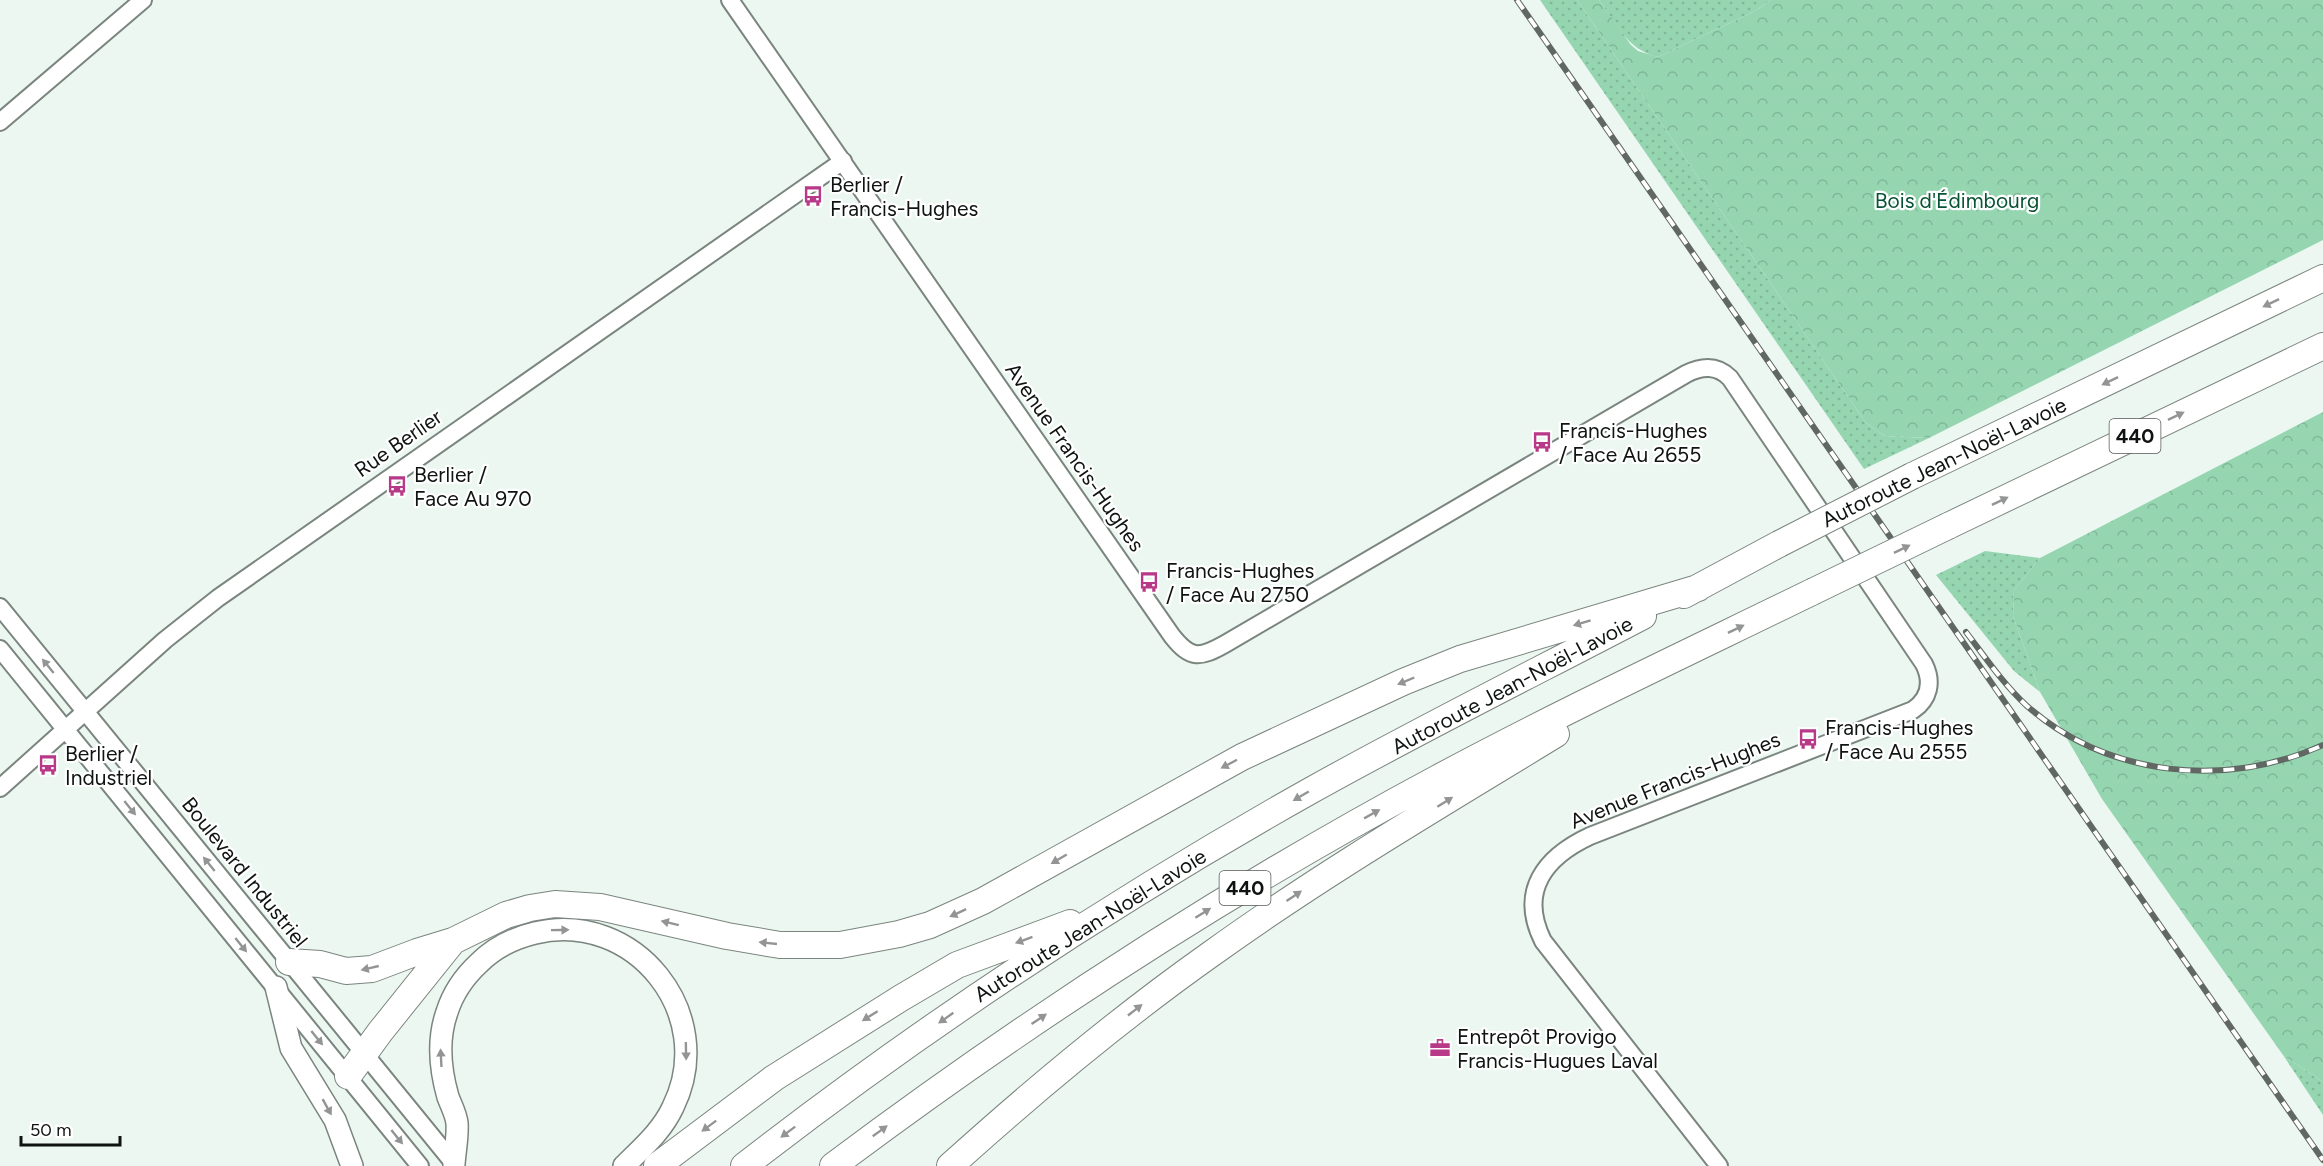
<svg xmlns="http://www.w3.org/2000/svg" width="2323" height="1166" font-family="Figtree,sans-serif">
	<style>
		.grass { fill: url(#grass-dots) }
		.forest { fill: url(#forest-crowns) }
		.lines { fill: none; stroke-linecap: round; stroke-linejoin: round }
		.minor-casing { stroke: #7b857f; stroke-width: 20 }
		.major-casing { stroke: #7b857f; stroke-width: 24 }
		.highway-casing { stroke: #7b857f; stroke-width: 28 }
		.minor { stroke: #fff; stroke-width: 16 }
		.major { stroke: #fff; stroke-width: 21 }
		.highway { stroke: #fff; stroke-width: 26 }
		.rail-casing { stroke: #616864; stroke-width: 6 }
		.rail { stroke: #fff; stroke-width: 4; stroke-dasharray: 11; stroke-linecap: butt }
		.highway-bridge-casing { stroke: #7b857f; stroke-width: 28; stroke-linecap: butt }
		.highway-bridge { stroke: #fff; stroke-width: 26 }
		.oneway { fill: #939594 }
		.labels { text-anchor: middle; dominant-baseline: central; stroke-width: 4.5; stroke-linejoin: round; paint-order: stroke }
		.shield { fill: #fff; stroke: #575a58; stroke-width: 1.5 }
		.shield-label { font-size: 20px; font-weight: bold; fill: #0f1311 }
		.poi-label { font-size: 21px; fill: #0f1311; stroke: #fff; text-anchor: start }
		.park-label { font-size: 21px; fill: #095434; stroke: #fff }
		.street-label { font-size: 21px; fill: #0f1311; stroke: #fff }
	</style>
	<defs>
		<pattern id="grass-dots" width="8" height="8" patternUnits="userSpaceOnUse" patternTransform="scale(1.5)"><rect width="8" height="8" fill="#95d6b1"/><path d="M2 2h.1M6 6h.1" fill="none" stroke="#7fb797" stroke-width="1.8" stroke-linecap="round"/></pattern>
		<pattern id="forest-crowns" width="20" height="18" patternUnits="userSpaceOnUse" patternTransform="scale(1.5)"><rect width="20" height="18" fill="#95d6b1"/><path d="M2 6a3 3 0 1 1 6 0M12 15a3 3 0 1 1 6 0" fill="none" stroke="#7fb797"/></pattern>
	</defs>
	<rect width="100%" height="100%" fill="#ebf7f0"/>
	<path class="grass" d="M 1540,0 L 1577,0 L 1866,423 L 1885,436 L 1929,438 L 1864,469 Z
		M 1599,0 L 1771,0 L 1755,11 L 1658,57 C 1627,50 1616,23 1599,0 Z
		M 1985,551 L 2040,558 L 2014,590 L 2013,616 L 2040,692 L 2014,671 L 1936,575 Z
		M 2283,1055 L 2323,1082 L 2323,1115 Z"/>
	<path class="forest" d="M 1577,0 L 1599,0 L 1631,45 L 1638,51 L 1658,57 L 1755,11 L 1771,0 L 2323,0 L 2323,240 L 1929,438 L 1885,436 L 1866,423 Z
		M 2323,412 L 2323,1082 L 2283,1055 L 2102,799 L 2040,692 L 2013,616 L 2014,590 L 2040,558 Z"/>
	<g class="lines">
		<g class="minor-casing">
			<path id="minor" d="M 730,0 L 1172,636 C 1191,660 1200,658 1225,644 L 1686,374 C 1702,366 1717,365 1730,378 L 1924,664 C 1933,682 1929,699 1913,710 L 1590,836 C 1545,857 1518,891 1543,941 L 1719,1166
				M 0,122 L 143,0
				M 0,607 L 456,1166
				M 0,649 L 420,1166
				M 0,788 L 165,640 L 218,598 L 843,161"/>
		</g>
		<g class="major-casing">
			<path id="major" d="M 276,987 L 291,1048 L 335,1120 L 352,1166
				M 454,1164 C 455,1150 458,1136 457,1123 C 456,1114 451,1105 448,1097 C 440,1069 437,1040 447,1012 C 453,993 465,976 479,963 C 494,948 514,938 535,933 C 634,909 719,1014 673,1107 C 662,1131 642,1148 624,1166"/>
		</g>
		<g class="highway-casing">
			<path id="highway" d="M 1912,476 L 2323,278
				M 1948,526 L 2323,346
				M 1684,595 L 1779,544
				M 289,962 L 320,964 L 346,971 L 372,969 L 417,952 L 453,941 L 506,915 L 530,908 L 555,904 L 600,907 L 727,936 L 780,945 L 840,945 L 899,934 L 930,925 L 983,901 L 1242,757 L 1403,682 L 1460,659 L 1698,588
				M 348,1076 L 380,1032 L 453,941
				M 657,1166 L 774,1078 L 901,998 L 957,965 L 1070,923
				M 744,1166 C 923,1027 1112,902 1310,791 C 1419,730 1532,674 1643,616
				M 833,1166 C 1025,1022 1227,891 1438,778 C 1561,712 1687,653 1812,592
				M 950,1166 C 1033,1091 1119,1019 1211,954 C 1322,874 1440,805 1556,734"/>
		</g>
		<use href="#minor" class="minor"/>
		<use href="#major" class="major"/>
		<use href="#highway" class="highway"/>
		<g class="rail-casing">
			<path id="rail" d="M 1517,0 L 2323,1160
				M 1966,632 C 1985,657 2004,685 2027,706 C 2108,777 2226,789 2323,745"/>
		</g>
		<use href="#rail" class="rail"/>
		<g class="highway-bridge-casing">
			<path id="highway-bridge" d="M 1779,544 L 1912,476
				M 1812,592 L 1948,526"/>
		</g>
		<use href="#highway-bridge" class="highway-bridge"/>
	</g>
	<defs><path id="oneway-solid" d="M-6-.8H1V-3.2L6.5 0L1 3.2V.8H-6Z" transform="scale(1.5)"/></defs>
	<g class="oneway">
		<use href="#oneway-solid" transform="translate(2271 303) rotate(154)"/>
		<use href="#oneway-solid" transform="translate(2110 381) rotate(154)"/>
		<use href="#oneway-solid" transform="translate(2176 416) rotate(-26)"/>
		<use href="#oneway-solid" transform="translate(2000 501) rotate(-26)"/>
		<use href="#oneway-solid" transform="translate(1902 549) rotate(-26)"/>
		<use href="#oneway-solid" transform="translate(1582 623) rotate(163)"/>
		<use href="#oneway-solid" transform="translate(1736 629) rotate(-26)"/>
		<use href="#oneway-solid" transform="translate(48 666) rotate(-129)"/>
		<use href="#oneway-solid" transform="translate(1406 681) rotate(157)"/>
		<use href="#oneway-solid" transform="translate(1229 764) rotate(152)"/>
		<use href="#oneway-solid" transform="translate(1301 796) rotate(150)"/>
		<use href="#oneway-solid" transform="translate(1445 802) rotate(-32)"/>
		<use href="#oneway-solid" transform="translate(130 808) rotate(51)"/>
		<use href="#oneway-solid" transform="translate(1372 814) rotate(-29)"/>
		<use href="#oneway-solid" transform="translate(1059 859) rotate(150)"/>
		<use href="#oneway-solid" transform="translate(209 864) rotate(-129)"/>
		<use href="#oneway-solid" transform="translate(1294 896) rotate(-34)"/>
		<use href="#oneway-solid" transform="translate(958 913) rotate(155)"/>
		<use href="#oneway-solid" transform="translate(1203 913) rotate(-32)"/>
		<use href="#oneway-solid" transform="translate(670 923) rotate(-166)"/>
		<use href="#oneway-solid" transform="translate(560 930) rotate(-1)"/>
		<use href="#oneway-solid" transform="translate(1024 940) rotate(160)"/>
		<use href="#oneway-solid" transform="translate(768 943) rotate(-174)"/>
		<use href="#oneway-solid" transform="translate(241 945) rotate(51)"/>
		<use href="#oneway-solid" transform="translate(370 968) rotate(167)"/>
		<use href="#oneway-solid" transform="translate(1135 1010) rotate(-38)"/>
		<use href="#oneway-solid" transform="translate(870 1016) rotate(148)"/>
		<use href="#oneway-solid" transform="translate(946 1018) rotate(145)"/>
		<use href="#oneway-solid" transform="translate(1039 1019) rotate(-34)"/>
		<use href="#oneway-solid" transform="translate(317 1038) rotate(51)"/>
		<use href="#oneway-solid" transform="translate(686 1051) rotate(89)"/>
		<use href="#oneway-solid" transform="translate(441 1058) rotate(-93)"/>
		<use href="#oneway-solid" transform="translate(327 1107) rotate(61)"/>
		<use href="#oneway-solid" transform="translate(709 1126) rotate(143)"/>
		<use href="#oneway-solid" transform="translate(880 1131) rotate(-36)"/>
		<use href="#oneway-solid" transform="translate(788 1132) rotate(143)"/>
		<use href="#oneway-solid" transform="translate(397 1137) rotate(51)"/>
	</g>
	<defs>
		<g id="bus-bare" transform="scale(1.62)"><path d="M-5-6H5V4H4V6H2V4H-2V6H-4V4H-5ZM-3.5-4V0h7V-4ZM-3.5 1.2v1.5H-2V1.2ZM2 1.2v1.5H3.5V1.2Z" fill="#b83987" stroke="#fff" stroke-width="2.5" paint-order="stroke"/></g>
		<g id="office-bare" transform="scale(1.62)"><path d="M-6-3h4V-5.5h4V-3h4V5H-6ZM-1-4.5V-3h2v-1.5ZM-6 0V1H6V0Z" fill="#b83987" stroke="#fff" stroke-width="2.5" paint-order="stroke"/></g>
	</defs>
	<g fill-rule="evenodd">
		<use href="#bus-bare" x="813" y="196"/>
		<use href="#bus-bare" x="1542" y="442"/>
		<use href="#bus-bare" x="397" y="486"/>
		<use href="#bus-bare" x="1149" y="582"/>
		<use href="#bus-bare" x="1808" y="739"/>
		<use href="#bus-bare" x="48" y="765"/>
		<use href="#office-bare" x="1440" y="1048"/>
	</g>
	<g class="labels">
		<g class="shield">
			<rect x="2109.5" y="419" width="51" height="34" rx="4.5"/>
			<rect x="1219.5" y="871" width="51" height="34" rx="4.5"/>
		</g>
		<g class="shield-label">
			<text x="2135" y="436">440</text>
			<text x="1245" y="888">440</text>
		</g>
		<g class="poi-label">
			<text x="830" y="184">Berlier /<tspan x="830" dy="24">Francis-Hughes</tspan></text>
			<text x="1559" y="430">Francis-Hughes<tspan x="1559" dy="24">/ Face Au 2655</tspan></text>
			<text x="414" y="474">Berlier /<tspan x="414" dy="24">Face Au 970</tspan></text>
			<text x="1166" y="570">Francis-Hughes<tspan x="1166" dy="24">/ Face Au 2750</tspan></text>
			<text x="1825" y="727">Francis-Hughes<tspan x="1825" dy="24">/ Face Au 2555</tspan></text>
			<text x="65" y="753">Berlier /<tspan x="65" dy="24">Industriel</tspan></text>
			<text x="1457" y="1036">Entrepôt Provigo<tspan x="1457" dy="24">Francis-Hugues Laval</tspan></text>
		</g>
		<g class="park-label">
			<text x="1957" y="200">Bois d'Édimbourg</text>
		</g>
		<g class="street-label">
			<text transform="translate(398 443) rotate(-35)">Rue Berlier</text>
			<text transform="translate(1075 457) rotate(55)">Avenue Francis-Hughes</text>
			<text transform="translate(1944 462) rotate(-26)">Autoroute Jean-Noël-Lavoie</text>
			<text transform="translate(1512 685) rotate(-28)">Autoroute Jean-Noël-Lavoie</text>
			<text transform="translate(1675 780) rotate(-22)">Avenue Francis-Hughes</text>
			<text transform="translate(245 872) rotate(51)">Boulevard Industriel</text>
			<text transform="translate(1090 925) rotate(-32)">Autoroute Jean-Noël-Lavoie</text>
		</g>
	</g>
	<path d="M21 1136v9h99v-9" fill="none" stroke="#0f1311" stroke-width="3"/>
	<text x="30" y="1136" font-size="18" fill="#0f1311" stroke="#ffffff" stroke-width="4.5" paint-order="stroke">50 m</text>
</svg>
